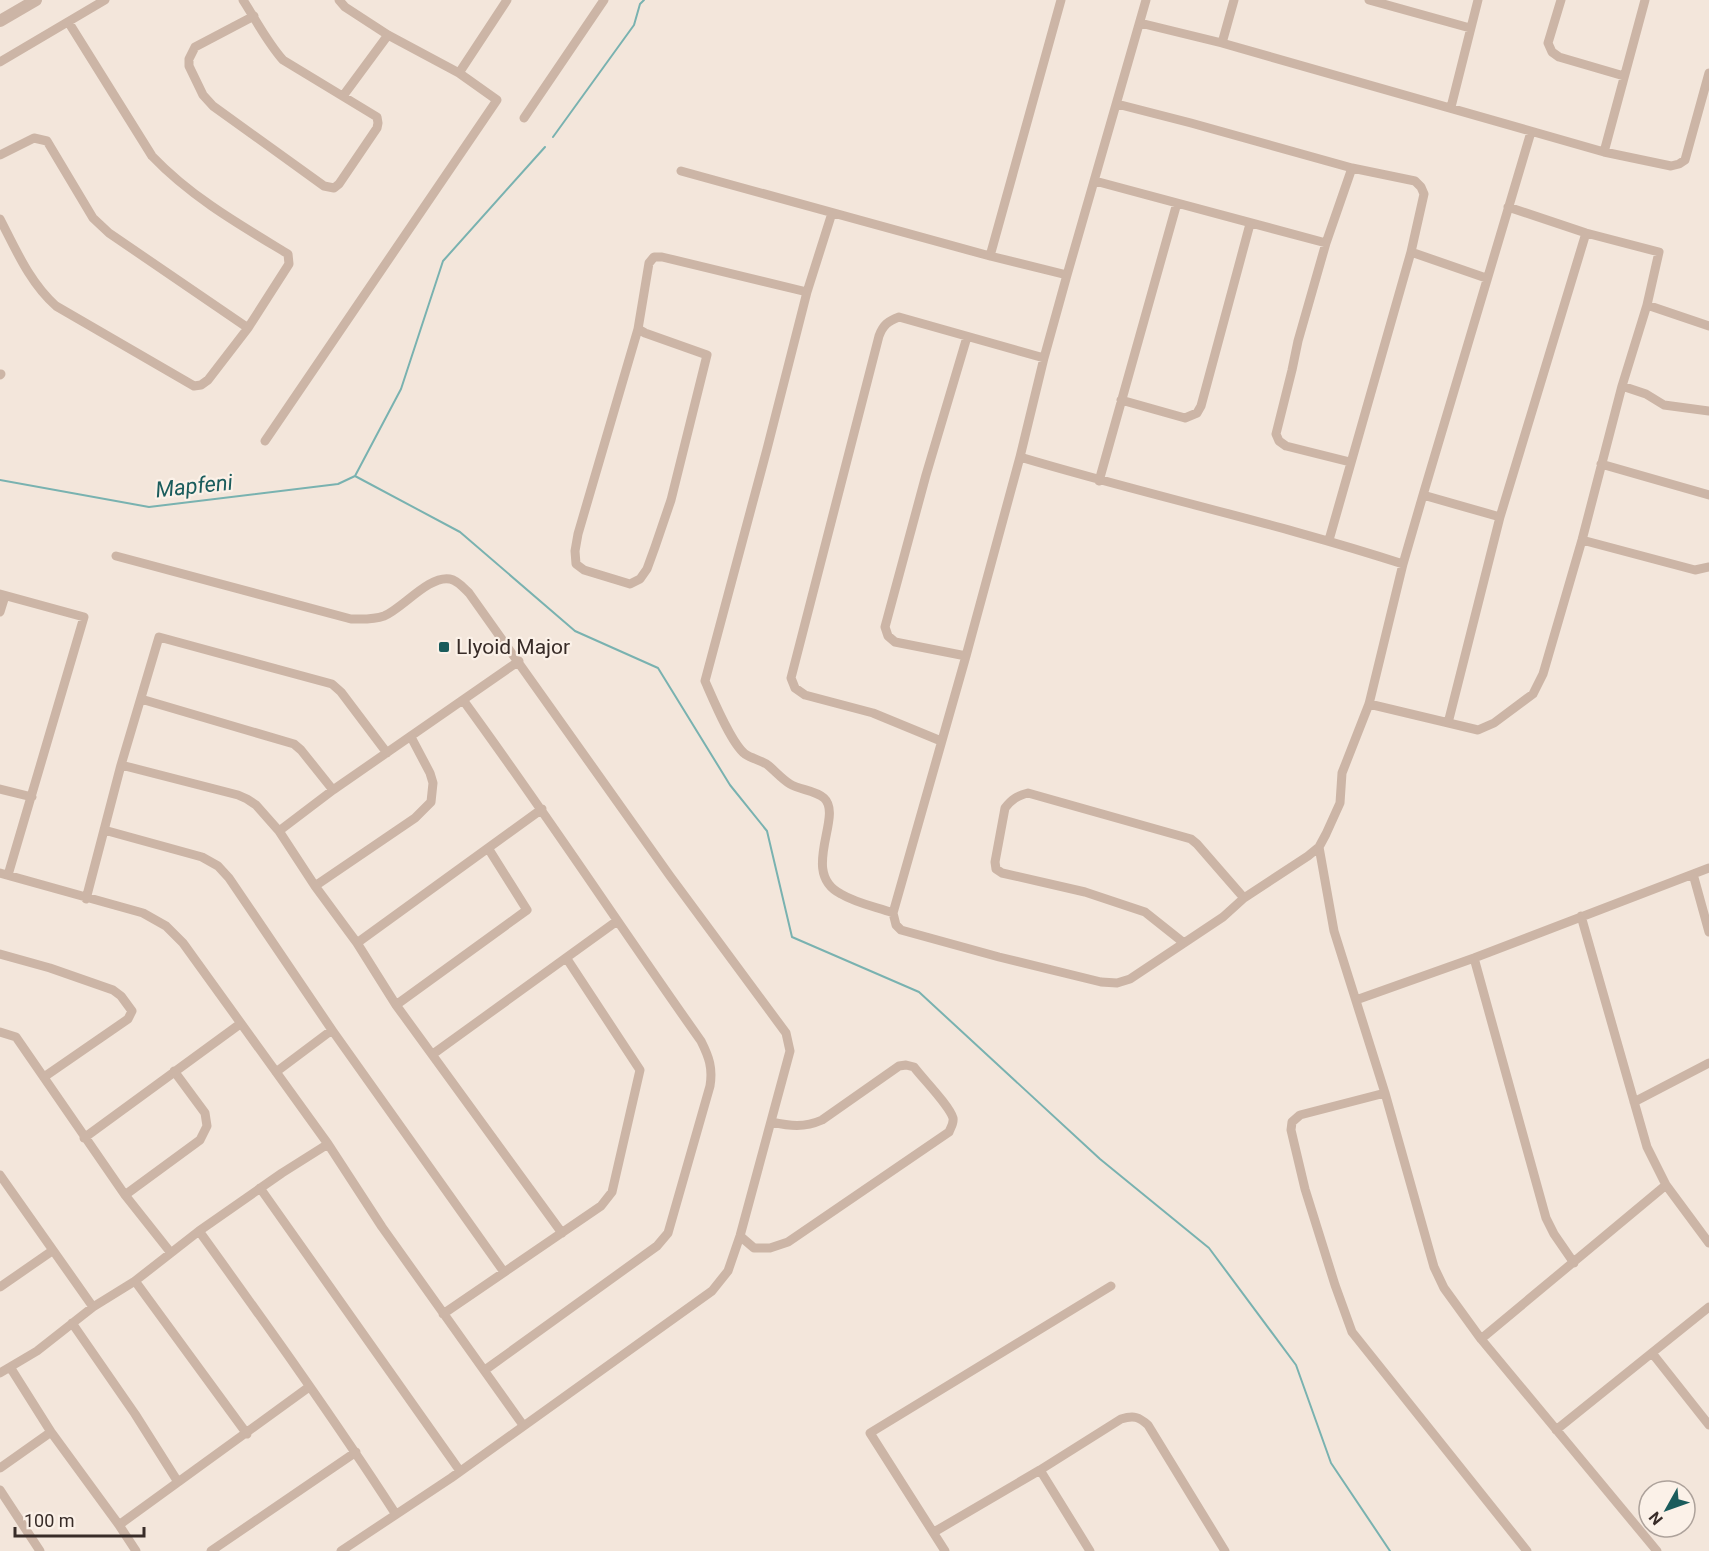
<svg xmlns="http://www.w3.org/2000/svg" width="1709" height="1551" font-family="Roboto,sans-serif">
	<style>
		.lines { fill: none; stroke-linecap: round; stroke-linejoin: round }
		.stream { stroke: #79b2b0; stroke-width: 2 }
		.minor { stroke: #ccb5a6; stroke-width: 9 }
		.tertiary { stroke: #ccb5a6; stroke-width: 12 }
		.poi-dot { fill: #1a5c5c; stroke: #fbf1e8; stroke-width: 2 }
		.labels { text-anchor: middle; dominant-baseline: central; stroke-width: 4.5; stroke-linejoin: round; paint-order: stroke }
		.poi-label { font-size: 21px; fill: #382c28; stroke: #fbf1e8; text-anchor: start }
		.water-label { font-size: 22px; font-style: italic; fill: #1a5c5c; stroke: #fbf1e8 }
	</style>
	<rect width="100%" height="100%" fill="#f3e6db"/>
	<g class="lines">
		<path class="stream" d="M 553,137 L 634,25 L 640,4 L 644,0
			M 355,476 L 460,532 L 575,631 L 658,668 L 730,785 L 767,831 L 792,937 L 919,992 L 1100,1159 L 1209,1248 L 1296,1365 L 1331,1463 L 1390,1551
			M 355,476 L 401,389 L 443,261 L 545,147
			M 0,480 L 149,507 L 338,484 L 355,476"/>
		<path class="minor" d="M 243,0 C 256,20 267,42 283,60 L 377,117 L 378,123 L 377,128 L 339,184 L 334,188 L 324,186 L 213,106 L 203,95 L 189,66 L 189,59 L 195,47 L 254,16
			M 1061,0 L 990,256 L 1067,275 L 1146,0
			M 1369,0 L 1470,28
			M 1561,0 L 1548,43 L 1552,52 L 1559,57 L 1624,76
			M 1140,23 L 1222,43 L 1604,152 L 1671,166 L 1679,164 L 1685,160 L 1709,73
			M 1222,43 L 1234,0
			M 0,62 L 105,0
			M 459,73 L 507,0
			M 343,96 L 388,35
			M 1117,104 L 1191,123 L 1352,168
			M 1451,107 L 1478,0
			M 524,118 L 604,0
			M 1604,152 L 1645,0
			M 0,155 L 34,138 L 47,141 L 93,218 L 109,233 L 248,328 L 289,264 L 288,254 C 240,225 191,197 152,156 L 69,23
			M 681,171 L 990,256
			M 1095,181 L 1326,243
			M 832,213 L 807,292 L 767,449 L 705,681 C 713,699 731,743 745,754 C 752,759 762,760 769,766 C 776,772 782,779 790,784 C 800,790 815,790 824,798 C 844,816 799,873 841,894 C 856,903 876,907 893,913
			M 0,219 C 16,250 30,283 56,306 L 194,386 L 201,385 L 208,380 L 248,328
			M 1647,305 L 1709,326
			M 638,329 L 578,534 L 575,551 L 576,564 L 584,570 L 630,584 L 640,579 L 647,569 L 655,547 L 671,500 L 707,355 L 645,333 L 638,329 L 649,263 L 654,257 L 662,257 L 807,292
			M 0,375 L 1,374
			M 1622,386 L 1646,394 L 1664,405 L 1709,411
			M 1121,400 L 1185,418 L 1197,413 L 1201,406 L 1250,224
			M 265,441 L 497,100 L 459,73 L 388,35 L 345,7 L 339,0
			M 1020,457 L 1044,358 L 1067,275
			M 1350,462 L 1286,446 L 1279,441 L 1276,434 L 1292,370 L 1298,341 L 1326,243 L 1352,168 L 1415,181 L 1421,187 L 1424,194 L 1411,252
			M 1601,464 L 1709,495
			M 1099,481 L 1177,203
			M 1423,495 L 1500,517
			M 1329,540 L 1411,252 L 1486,278
			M 1582,540 L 1695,570 L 1709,567
			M 116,556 L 351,619 C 362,619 373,620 384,616 C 402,609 429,575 450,579 C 457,580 464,588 469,593 L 670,876 L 786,1033 L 790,1051 L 740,1236 L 728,1271 L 712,1291 L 451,1478 L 341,1551
			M 1403,564 C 1277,523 1147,495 1020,457 L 966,656 L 893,913 L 896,925 L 901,930 L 999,957 L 1101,982 L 1117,983 L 1130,979 L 1223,917 L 1244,898 L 1308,856 L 1319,847 L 1326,834 L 1340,803 L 1342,773 L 1369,704 L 1403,564 L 1423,495 L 1531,132
			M 0,594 L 84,617 L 8,875
			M 0,612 L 5,596
			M 966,656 L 895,642 L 888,636 L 885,627 L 926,475 L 967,337
			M 141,699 L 294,744 L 301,750 L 333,790
			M 463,700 C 545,812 621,928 701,1041 C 709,1057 713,1068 710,1086 L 668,1233 L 657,1246 L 485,1370
			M 1369,704 L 1478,730 L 1494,723 L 1533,694 L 1543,674 L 1582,540 L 1622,386 L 1647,305 L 1659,252 L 1586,233 L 1508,207
			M 1448,723 L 1500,517 L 1586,233
			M 941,741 L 873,713 L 805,695 L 795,688 L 791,678 L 879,336 C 883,325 888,321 899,317 L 1044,358
			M 121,765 L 238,795 L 247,799 L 256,805 L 279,831 L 315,886 L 357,943 L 396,1005 L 562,1233
			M 0,789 L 32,797
			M 104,830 L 202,857 L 218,866 L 229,878 L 332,1030 L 504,1272
			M 279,831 L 333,790 L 519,661
			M 1319,847 L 1334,931 L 1385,1093 L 1434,1267 L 1444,1288 L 1481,1339 L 1657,1551
			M 0,873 L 143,913 L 166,926 L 183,943 L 328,1144 L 382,1227 L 523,1425
			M 1693,874 L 1709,932
			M 315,886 L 415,818 L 431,802 L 433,783 L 430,773 L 411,737
			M 86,899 L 121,765 L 159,637 L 332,684 L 341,692 L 387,753
			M 1581,916 L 1647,1147 L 1666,1185 L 1709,1243
			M 357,943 L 542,809
			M 1184,943 L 1145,912 L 1085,892 L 1002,873 L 996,869 L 995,862 L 1005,808 C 1012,799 1017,796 1028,793 L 1191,839 L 1197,844 L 1244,898
			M 0,954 L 50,968 L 113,990 L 121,996 L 132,1011 L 128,1019 L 44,1077
			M 1474,958 L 1546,1218 L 1554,1234 L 1574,1263
			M 1356,1000 L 1474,958 L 1709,868
			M 396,1005 L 527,910 L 488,848
			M 0,1032 L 16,1037 L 125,1195 L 171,1253
			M 433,1054 L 617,921
			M 276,1072 L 332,1030
			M 1385,1093 L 1300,1115 L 1292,1122 L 1291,1130 L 1305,1189 L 1335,1285 L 1352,1332 L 1527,1551
			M 1634,1102 L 1709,1063
			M 84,1138 L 240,1024
			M 0,1175 L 93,1307
			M 260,1188 L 460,1471
			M 125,1195 L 200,1140 L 207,1126 L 205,1113 L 174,1071
			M 199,1231 C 266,1324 333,1417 395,1513
			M 740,1236 L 754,1248 L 770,1248 L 788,1242 L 949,1132 C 951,1127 954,1123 953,1118 C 949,1105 923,1079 914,1067 L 906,1065 L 899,1066 L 822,1120 C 804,1128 790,1126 771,1122
			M 135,1281 L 247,1434
			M 0,1287 L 52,1251
			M 443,1314 L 601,1206 L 612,1192 L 640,1070 L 567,959
			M 72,1323 L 135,1414 L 178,1482
			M 1481,1339 L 1666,1185
			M 1652,1353 L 1709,1425
			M 10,1367 L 51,1432 L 119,1525 L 136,1551
			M 0,1373 L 37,1351 L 93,1307 L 135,1281 L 199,1231 L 282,1173 L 328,1144
			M 1556,1430 L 1709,1307
			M 0,1468 L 51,1432
			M 1040,1470 L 1090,1551
			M 0,1490 L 40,1551
			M 119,1525 L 309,1387
			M 934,1532 L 1040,1470 L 1121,1419 C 1134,1415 1139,1417 1148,1425 L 1225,1551
			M 211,1551 L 356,1452
			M 945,1551 L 870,1433 L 1111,1286"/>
		<path class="tertiary" d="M 0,21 L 36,0"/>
	</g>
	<rect class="poi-dot" x="438" y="641" width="12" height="12" rx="3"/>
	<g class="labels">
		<g class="poi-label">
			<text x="456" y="647">Llyoid Major</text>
		</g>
		<g class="water-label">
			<text transform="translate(194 486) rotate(-6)">Mapfeni</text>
		</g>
	</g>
	<g transform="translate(1667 1509) rotate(230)"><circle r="28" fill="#fbf1e8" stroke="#ada29b" stroke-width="1.5"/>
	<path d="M0-4.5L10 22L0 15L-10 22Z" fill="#1a5c5c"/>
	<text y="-9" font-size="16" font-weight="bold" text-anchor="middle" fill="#382c28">N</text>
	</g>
	<path d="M15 1527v9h129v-9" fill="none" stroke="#382c28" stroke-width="3"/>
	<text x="24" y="1527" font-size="18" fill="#382c28" stroke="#fbf1e8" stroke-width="4.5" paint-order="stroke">100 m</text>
</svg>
